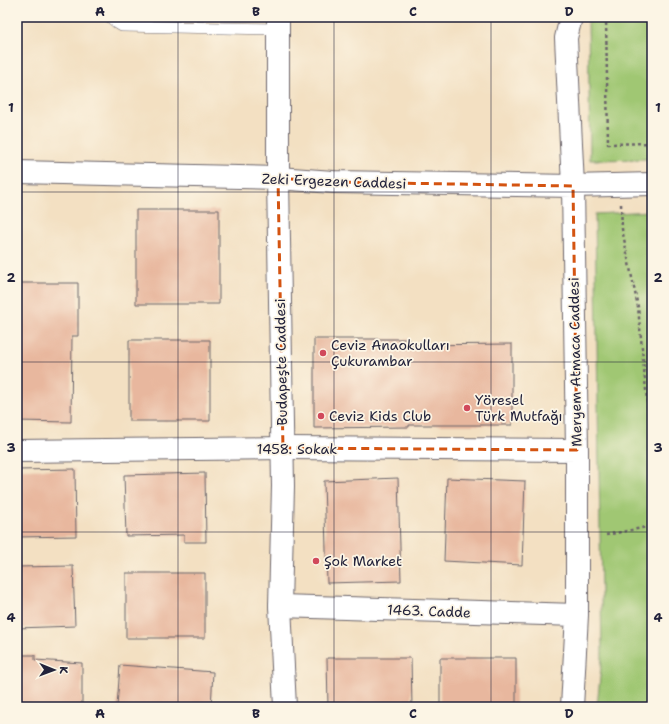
<svg xmlns="http://www.w3.org/2000/svg" width="669" height="724" font-family="'Shantell Sans',sans-serif">
	<style>
		.green { fill: #a0c773; stroke: #617457 }
		.building { fill: #e8b79e }
		.lines { fill: none; stroke-linecap: round; stroke-linejoin: round }
		.service-casing { stroke: #6b646a; stroke-width: 12 }
		.minor-casing { stroke: #6b646a; stroke-width: 24 }
		.tertiary-casing { stroke: #6b646a; stroke-width: 24 }
		.path { stroke: #6b646a; stroke-width: 2.5; stroke-dasharray: 3 3; stroke-linecap: butt }
		.service { stroke: #fff; stroke-width: 11 }
		.minor { stroke: #fff; stroke-width: 22 }
		.tertiary { stroke: #fff; stroke-width: 22 }
		.marked { fill: none; stroke: #d45411; stroke-width: 3; stroke-dasharray: 8 5; stroke-linejoin: round }
		.grid { fill: none; stroke: #22223b; stroke-width: 1; stroke-opacity: 0.55 }
		.poi-dot { fill: #d1495b; stroke: #fcf5e5; stroke-width: 1.5 }
		.labels { text-anchor: middle; dominant-baseline: central; stroke-width: 3.5; stroke-linejoin: round; paint-order: stroke }
		.street-label { font-size: 14px; fill: #22223b; stroke: #fcf5e5 }
		.poi-label { font-size: 14px; fill: #22223b; stroke: #fcf5e5; text-anchor: start }
		.neatline { fill: none; stroke: #22223b; stroke-width: 1.5 }
		.grid-label { font-size: 13px; text-anchor: middle; font-weight: bold; fill: #22223b }
	</style>
	<rect width="100%" height="100%" fill="#fcf5e5"/>
	<filter id="ink" filterUnits="userSpaceOnUse"><feTurbulence type="fractalNoise" baseFrequency=".025" numOctaves="2"/><feDisplacementMap in="SourceGraphic" scale="8" xChannelSelector="R" yChannelSelector="G"/><feConvolveMatrix kernelMatrix="1 2 1 2 8 2 1 2 1" color-interpolation-filters="sRGB"/></filter>
	<filter id="wash" filterUnits="userSpaceOnUse"><feTurbulence type="fractalNoise" baseFrequency=".012" numOctaves="4" result="noise"/><feDisplacementMap in="SourceGraphic" scale="16" xChannelSelector="R" yChannelSelector="G"/><feGaussianBlur stdDeviation="0.9" result="paint"/><feColorMatrix in="noise" values="0 0 0 0 0 0 0 0 0 0 0 0 0 0 0 0 0 1.4 0 .05"/><feComposite in="paint" operator="in"/></filter>
	<g filter="url(#wash)">
		<rect width="100%" height="100%" fill="#f3e0c2"/>
		<path class="green" d="M 588,17 L 652,17 L 652,159 L 590,160 Z
			M 652,211 L 652,707 L 597,707 L 602,657 L 595,214 Z"/>
		<g id="blocks">
			<path class="building" d="M 136,210 L 219,210 L 219,304 L 136,304 Z
				M 17,283 L 78,283 L 78,336 L 72,336 L 71,422 L 17,421 Z
				M 314,339 L 409,339 L 409,345 L 512,344 L 512,425 L 409,425 L 409,427 L 314,428 Z
				M 129,340 L 210,340 L 210,421 L 129,421 Z
				M 75,469 L 76,536 L 17,537 L 17,470 Z
				M 205,473 L 206,542 L 184,542 L 184,535 L 126,536 L 124,475 Z
				M 398,478 L 401,581 L 327,583 L 324,481 Z
				M 447,478 L 525,481 L 522,565 L 444,561 Z
				M 73,566 L 75,626 L 17,628 L 17,567 Z
				M 126,573 L 205,573 L 205,638 L 126,638 Z
				M 17,655 L 35,655 L 35,660 L 82,663 L 82,707 L 17,707 Z
				M 327,658 L 411,658 L 412,707 L 328,707 Z
				M 440,658 L 516,658 L 516,707 L 440,707 Z
				M 120,665 L 213,672 L 211,707 L 117,707 Z"/>
		</g>
	</g>
	<g filter="url(#ink)">
		<use href="#blocks" fill-opacity="0" stroke="#6b646a" stroke-width="1"/>
		<g class="lines">
			<g class="service-casing">
				<path id="service" d="M 110,17 L 117,23 L 122,26 L 278,29"/>
			</g>
			<g class="minor-casing">
				<path id="minor" d="M 571,17 L 566,38 L 573,186 L 577,450 L 577,615 L 572,707
					M 17,172 L 278,178 L 333,182 L 573,186 L 652,184
					M 17,451 L 283,448 L 577,450
					M 280,606 L 577,615"/>
			</g>
			<g class="tertiary-casing">
				<path id="tertiary" d="M 278,17 L 278,178 L 283,486 L 280,606 L 285,707"/>
			</g>
			<path class="path" d="M 606,17 L 608,144 L 652,143
				M 621,204 L 622,229 L 638,307 L 648,411 L 652,439
				M 606,535 L 652,526"/>
			<use href="#service" class="service"/>
			<use href="#minor" class="minor"/>
			<use href="#tertiary" class="tertiary"/>
		</g>
	</g>
	<path class="marked" d="M 278,178 L 333,182 L 573,186 L 577,450 L 283,448 Z"/>
	<path class="grid" d="M 178,17 L 178,707M 334,17 L 334,707M 491,17 L 491,707M 17,192 L 652,192M 17,362 L 652,362M 17,532 L 652,532"/>
	<g class="poi-dot">
		<circle cx="323" cy="353" r="4"/>
		<circle cx="467" cy="408" r="4"/>
		<circle cx="321" cy="416" r="4"/>
		<circle cx="316" cy="561" r="4"/>
	</g>
	<g class="labels">
		<g class="street-label">
			<text transform="translate(334 181) rotate(2)">Zeki Ergezen Caddesi</text>
			<text transform="translate(281 362) rotate(-91)">Budapeşte Caddesi</text>
			<text transform="translate(575 362) rotate(-91)">Meryem Atmaca Caddesi</text>
			<text x="297" y="449">1458. Sokak</text>
			<text transform="translate(429 611) rotate(2)">1463. Cadde</text>
		</g>
		<g class="poi-label">
			<text x="331" y="345">Ceviz Anaokulları<tspan x="331" dy="16">Çukurambar</tspan></text>
			<text x="475" y="400">Yöresel<tspan x="475" dy="16">Türk Mutfağı</tspan></text>
			<text x="329" y="416">Ceviz Kids Club</text>
			<text x="324" y="561">Şok Market</text>
		</g>
	</g>
	<rect width="669" height="724" fill="none" stroke="#fcf5e5" stroke-width="44"/>
	<g transform="translate(54 670) rotate(91)" stroke="#fcf5e5" stroke-width="3" paint-order="stroke">
	<path d="M0-3L7 15L0 10L-7 15Z" fill="#22223b"/>
	<text y="-6" font-size="11" font-weight="bold" text-anchor="middle" fill="#22223b">K</text>
	</g>
	<rect x="22" y="22" width="625" height="680" class="neatline"/>
	<g class="grid-label">
		<text x="100" y="16">A</text>
		<text x="256" y="16">B</text>
		<text x="413" y="16">C</text>
		<text x="569" y="16">D</text>
		<text x="11" y="112">1</text>
		<text x="658" y="112">1</text>
		<text x="11" y="282">2</text>
		<text x="658" y="282">2</text>
		<text x="11" y="452">3</text>
		<text x="658" y="452">3</text>
		<text x="11" y="622">4</text>
		<text x="658" y="622">4</text>
		<text x="100" y="718">A</text>
		<text x="256" y="718">B</text>
		<text x="413" y="718">C</text>
		<text x="569" y="718">D</text>
	</g>
</svg>
